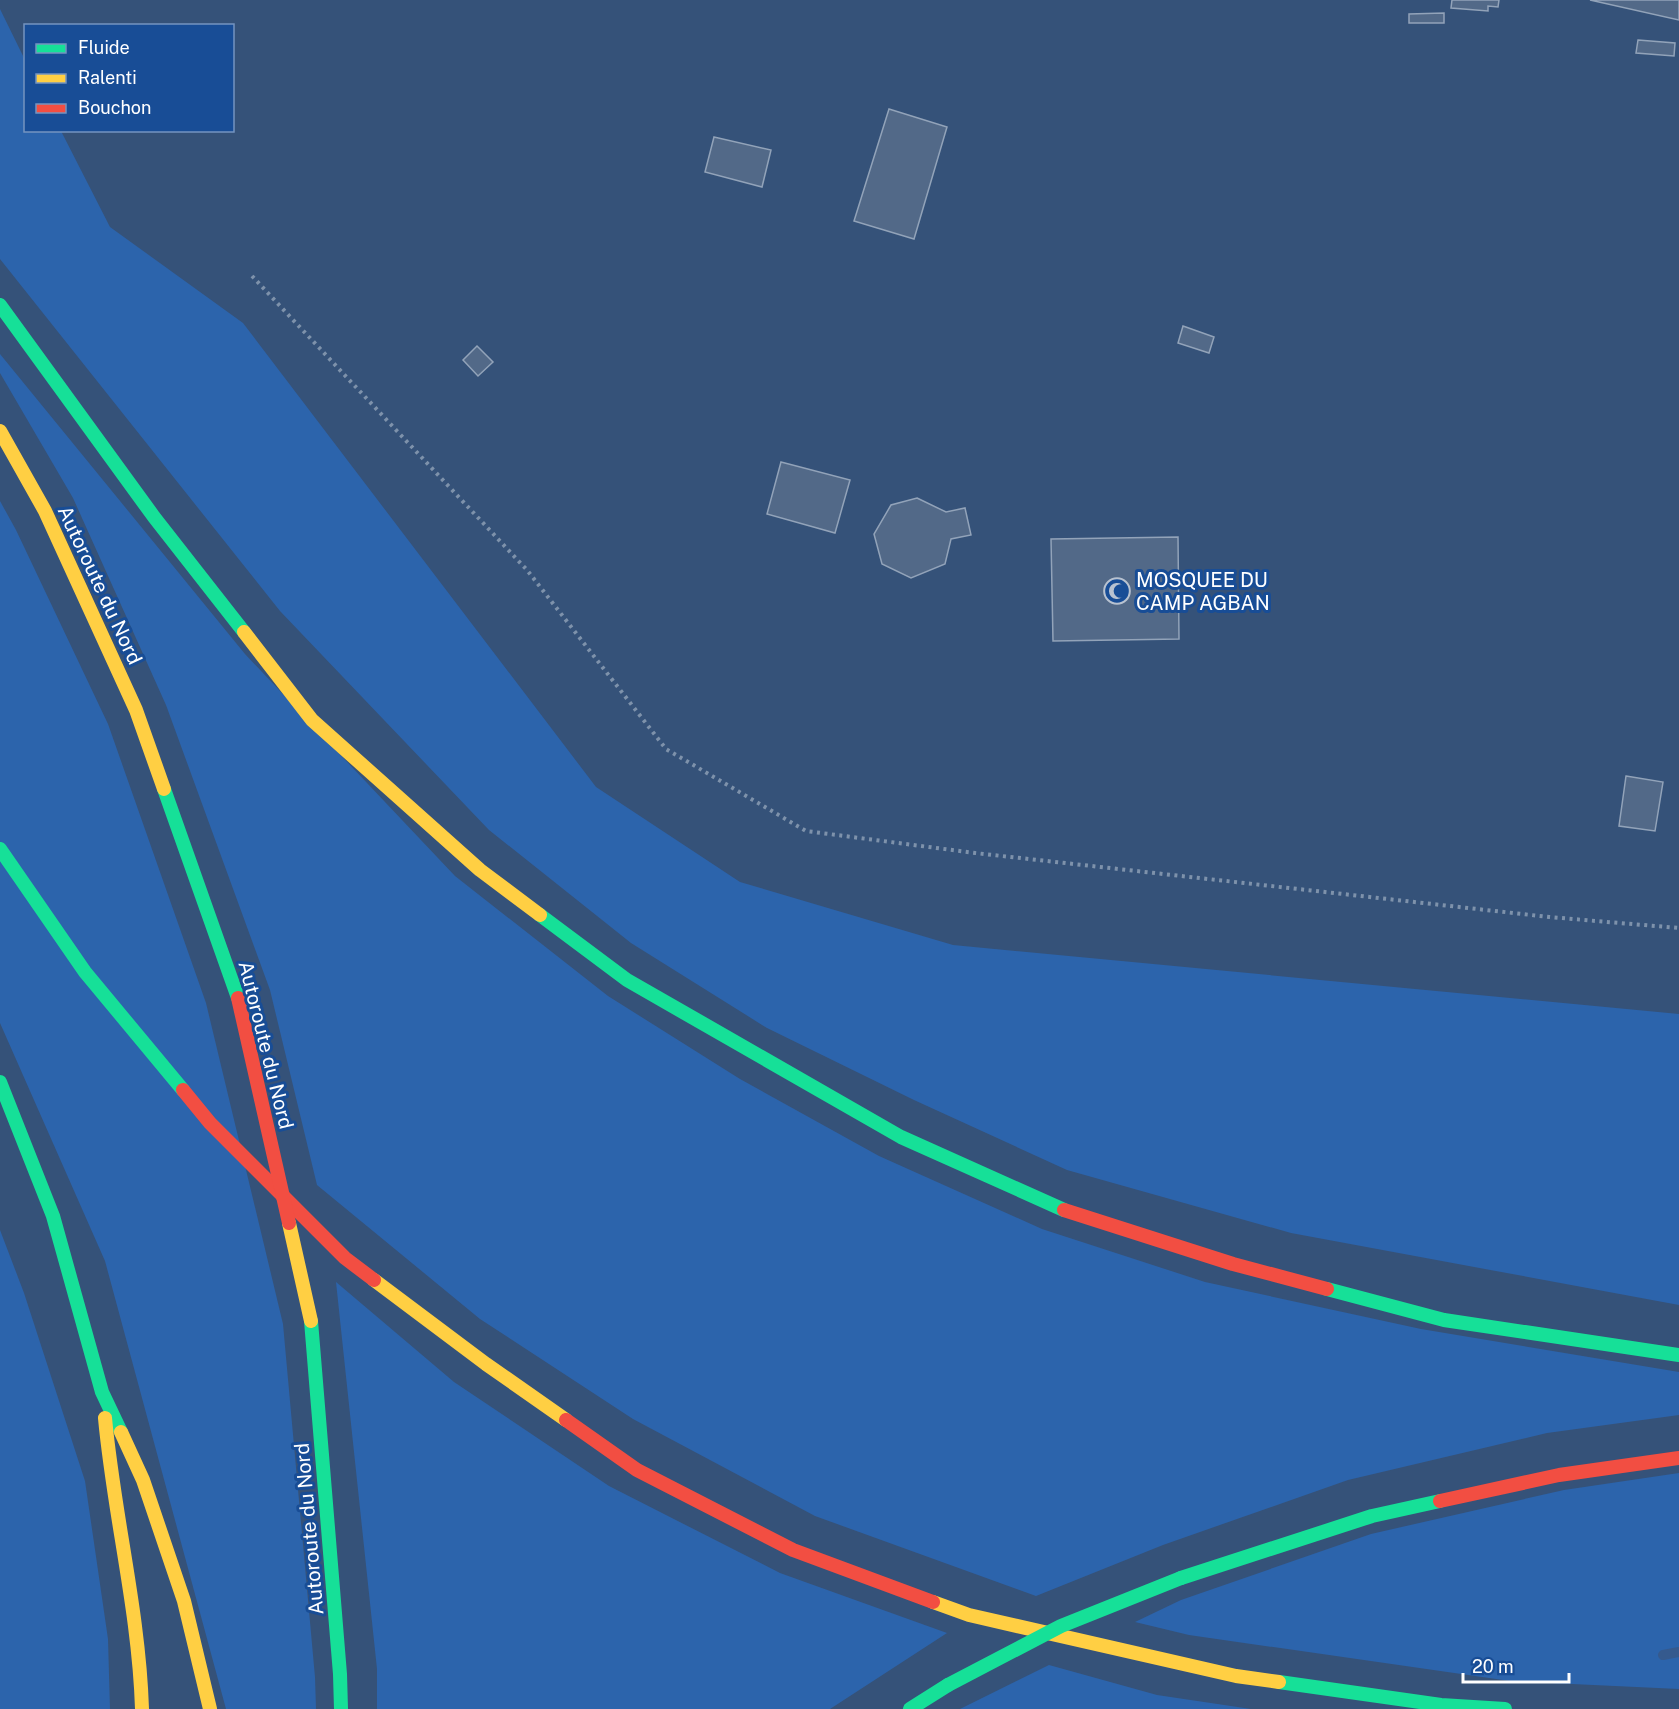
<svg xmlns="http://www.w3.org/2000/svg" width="1679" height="1709" font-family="'Public Sans',sans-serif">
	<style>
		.green { fill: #2c64ac }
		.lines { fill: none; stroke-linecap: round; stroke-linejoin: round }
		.stream { stroke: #355a8e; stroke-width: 10 }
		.building { fill: #526988; stroke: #92a3b9; stroke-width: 1.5 }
		.path { stroke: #7e92ab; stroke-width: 4; stroke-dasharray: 3 4.5; stroke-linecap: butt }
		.fast { stroke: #16e098; stroke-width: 14 }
		.slow { stroke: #ffcf43; stroke-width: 14 }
		.jam { stroke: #f24e42; stroke-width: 14 }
		.fast-bridge { stroke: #16e098; stroke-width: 14 }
		.slow-bridge { stroke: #ffcf43; stroke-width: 14 }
		.jam-bridge { stroke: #f24e42; stroke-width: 14 }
		.labels { text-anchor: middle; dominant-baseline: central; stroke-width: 6; stroke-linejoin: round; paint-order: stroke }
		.poi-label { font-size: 20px; fill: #fff; stroke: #184d96; text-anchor: start }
		.street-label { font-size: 20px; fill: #fff; stroke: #184d96 }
	</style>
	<rect width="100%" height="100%" fill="#355279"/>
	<path class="green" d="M 0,9 L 25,60 L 26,130 L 61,131 L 110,227 L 243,323 L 596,787 L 740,882 L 953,945 L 1679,1014 L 1679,1305 L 1291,1233 L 1067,1170 L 914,1100 L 767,1028 L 631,943 L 489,830 L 280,611 L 0,259 Z
		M 0,354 L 245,654 L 455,876 L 608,996 L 740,1079 L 879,1156 L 1042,1229 L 1205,1282 L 1421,1329 L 1679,1372 L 1679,1415 L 1547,1433 L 1348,1480 L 1163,1545 L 1036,1596 L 815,1516 L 633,1419 L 480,1319 L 317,1185 L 270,990 L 166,705 L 73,498 L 0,373 Z
		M 0,501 L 16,530 L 108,724 L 206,1003 L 283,1324 L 315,1677 L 316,1709 L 226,1709 L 105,1261 L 0,1023 Z
		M 0,1230 L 24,1293 L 85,1481 L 108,1639 L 110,1709 L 0,1709 Z
		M 336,1282 L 454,1382 L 609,1486 L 780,1573 L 947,1633 L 830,1709 L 377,1709 L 377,1669 Z
		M 1679,1473 L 1679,1689 L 1510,1681 L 1189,1635 L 1135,1622 L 1181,1600 L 1371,1534 L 1564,1490 Z
		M 1049,1665 L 1157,1695 L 1251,1709 L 960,1709 Z"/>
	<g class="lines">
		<path class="stream" d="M 1663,1655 L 1679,1652"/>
	</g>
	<path class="building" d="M 1452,0 L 1499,0 L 1498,7 L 1488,6 L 1488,11 L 1451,8 Z
		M 1590,0 L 1679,0 L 1679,20 Z
		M 1444,13 L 1444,23 L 1409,23 L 1409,14 Z
		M 1638,40 L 1675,43 L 1674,56 L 1636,53 Z
		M 889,109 L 947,127 L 914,239 L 854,221 Z
		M 714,137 L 771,150 L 762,187 L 705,172 Z
		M 1183,326 L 1214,337 L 1209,353 L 1178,343 Z
		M 477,346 L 493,362 L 478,376 L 463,360 Z
		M 781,462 L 850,480 L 835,533 L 767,514 Z
		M 917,498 L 946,512 L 965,508 L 971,535 L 951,539 L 945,564 L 911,578 L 882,564 L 874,534 L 891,505 Z
		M 1178,537 L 1179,639 L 1053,641 L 1051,539 Z
		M 1626,776 L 1663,782 L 1655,831 L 1619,826 Z"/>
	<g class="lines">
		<path class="path" d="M 252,276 L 527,570 L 666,749 L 806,831 L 975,853 L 1549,917 L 1679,928"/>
		<path class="fast" d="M 0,305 L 154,517 L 244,632
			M 164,789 L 238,998
			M 0,849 L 85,972 L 183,1090
			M 540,915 L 627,980 L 901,1137 L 1064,1210
			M 0,1082 L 53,1216 L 102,1392 L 121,1432
			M 1327,1289 L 1444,1320 L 1679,1355
			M 311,1321 L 340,1674 L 341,1709
			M 1181,1578 L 1372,1516 L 1440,1501
			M 1279,1682 L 1441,1705 L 1505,1709
			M 910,1709 L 948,1685"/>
		<path class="slow" d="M 0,431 L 45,511 L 136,710 L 164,789
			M 244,632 L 312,720 L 480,870 L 540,915
			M 374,1280 L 486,1364 L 566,1420
			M 105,1418 C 114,1516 139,1611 142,1709
			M 121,1432 L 143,1480 L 184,1601 L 210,1709
			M 933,1602 L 969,1615 L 1236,1676 L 1279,1682"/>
		<path class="jam" d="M 183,1090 L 210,1123 L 345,1258 L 374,1280
			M 1064,1210 L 1233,1264 L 1327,1289
			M 566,1420 L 637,1470 L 793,1550 L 933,1602
			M 1440,1501 L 1559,1475 L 1679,1458"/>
		<path class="fast-bridge" d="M 948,1685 L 1061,1626 L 1181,1578"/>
		<path class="slow-bridge" d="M 289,1223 L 311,1321"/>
		<path class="jam-bridge" d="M 238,998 L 289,1223"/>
	</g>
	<defs>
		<g id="mosque-ring" transform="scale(1.35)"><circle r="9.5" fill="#184d96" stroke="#b8c2d0" stroke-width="1.5"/><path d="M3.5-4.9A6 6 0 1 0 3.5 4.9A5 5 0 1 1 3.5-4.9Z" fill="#b8c2d0"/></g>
	</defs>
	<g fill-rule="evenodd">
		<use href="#mosque-ring" x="1117" y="591"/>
	</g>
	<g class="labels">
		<g class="poi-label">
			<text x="1136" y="580">MOSQUEE DU<tspan x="1136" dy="23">CAMP AGBAN</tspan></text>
		</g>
		<g class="street-label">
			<text transform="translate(100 585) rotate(65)">Autoroute du Nord</text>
			<text transform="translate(266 1045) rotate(76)">Autoroute du Nord</text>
			<text transform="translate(309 1529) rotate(-95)">Autoroute du Nord</text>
		</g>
	</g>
	<rect x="24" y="24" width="210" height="108" fill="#184d96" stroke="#7494c0" stroke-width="1.5"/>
	<rect x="36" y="44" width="30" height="9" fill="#16e098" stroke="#7494c0" stroke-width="1.5"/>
	<text x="78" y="54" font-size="18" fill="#ffffff">Fluide</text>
	<rect x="36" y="74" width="30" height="9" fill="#ffcf43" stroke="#7494c0" stroke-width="1.5"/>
	<text x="78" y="84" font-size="18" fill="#ffffff">Ralenti</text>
	<rect x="36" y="104" width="30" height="9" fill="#f24e42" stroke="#7494c0" stroke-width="1.5"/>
	<text x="78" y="114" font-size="18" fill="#ffffff">Bouchon</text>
	<path d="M1463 1673v9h106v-9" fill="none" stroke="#ffffff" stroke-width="3"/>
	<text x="1472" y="1673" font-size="18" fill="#ffffff" stroke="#184d96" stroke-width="4.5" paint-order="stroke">20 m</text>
</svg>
